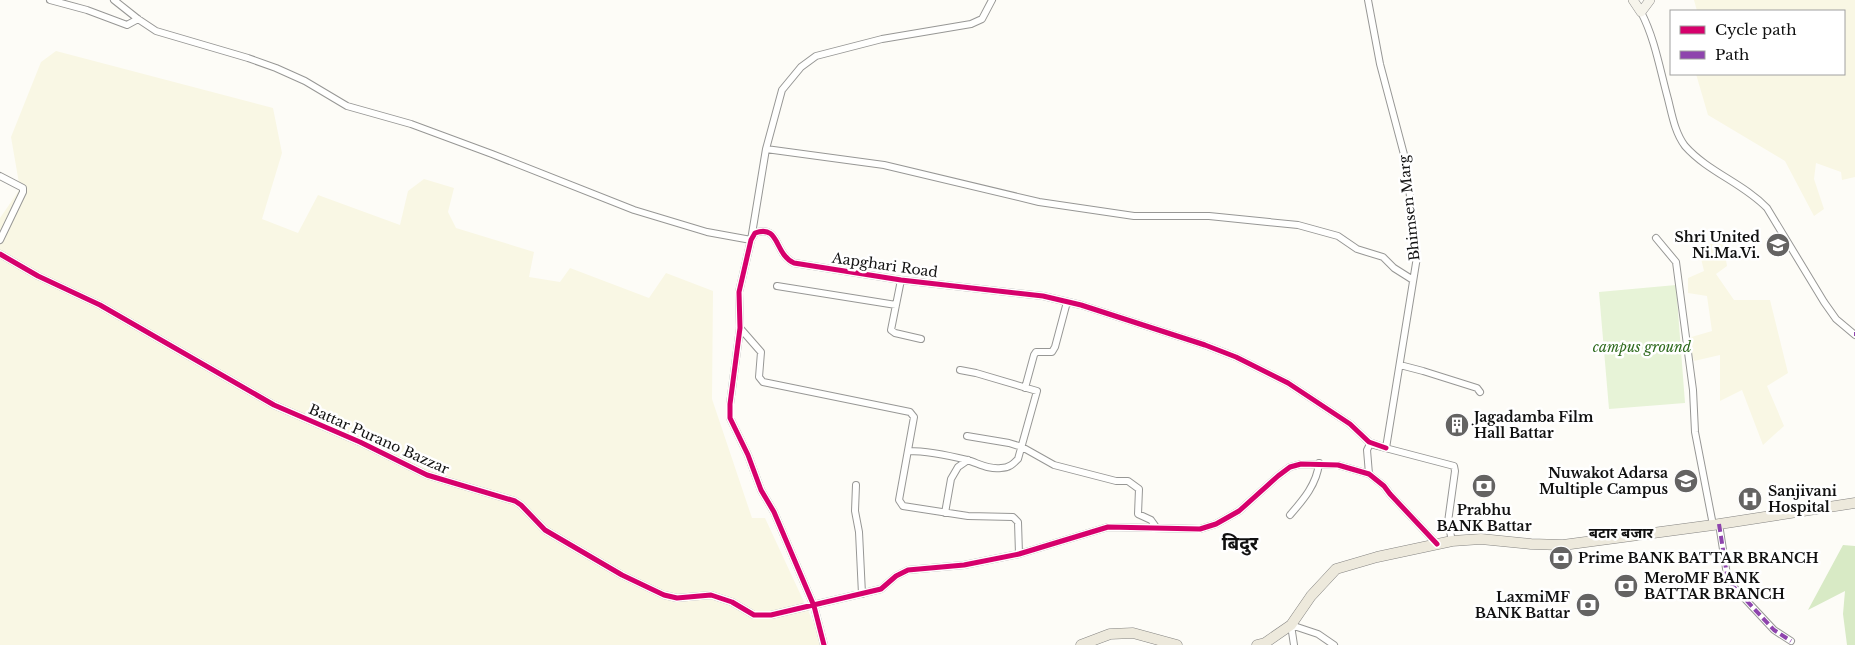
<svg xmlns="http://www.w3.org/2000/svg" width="1855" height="645" font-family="'Libre Baskerville','Noto Sans Devanagari',serif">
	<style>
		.farmland { fill: #f9f7e4 }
		.green { fill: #e7f3d7 }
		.forest { fill: #d8eac5 }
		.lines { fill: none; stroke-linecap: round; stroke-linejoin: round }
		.street-casing { stroke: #979795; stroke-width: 8 }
		.secondary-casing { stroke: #8e8d8b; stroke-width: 10 }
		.primary-casing { stroke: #858482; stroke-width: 11 }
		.street { stroke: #fffffe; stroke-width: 6 }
		.secondary { stroke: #f6f4eb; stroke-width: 9 }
		.primary { stroke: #ede9dc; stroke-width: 10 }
		.quiet { stroke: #8e44ad; stroke-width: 4; stroke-dasharray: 8 4; stroke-linecap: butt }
		.cycleway-casing { stroke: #fff; stroke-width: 8 }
		.cycleway { stroke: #d6006c; stroke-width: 5 }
		.labels { text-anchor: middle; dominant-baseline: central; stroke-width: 5; stroke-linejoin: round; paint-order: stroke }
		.street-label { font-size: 14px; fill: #111; stroke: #fff }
		.poi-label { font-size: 14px; font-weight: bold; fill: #111; stroke: #fff; text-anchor: start }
		.park-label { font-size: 14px; font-style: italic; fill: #2f6b1f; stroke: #fff }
		.neighbourhood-label { font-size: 15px; font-weight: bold; fill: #111; stroke: #fff }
		.district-label { font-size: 19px; font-weight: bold; fill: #111; stroke: #fff }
	</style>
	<rect width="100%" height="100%" fill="#fdfcf7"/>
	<path class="farmland" d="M 1694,0 L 1855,0 L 1855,177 L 1842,180 L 1841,172 L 1816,163 L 1814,179 L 1824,209 L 1814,216 L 1785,161 L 1708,115 L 1696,74 L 1844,74 L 1844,11 L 1697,11 Z
		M 56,51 L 273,108 L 282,153 L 262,219 L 298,233 L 318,195 L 400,225 L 408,191 L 424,179 L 454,188 L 448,212 L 456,228 L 534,252 L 529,277 L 560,282 L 570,268 L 649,298 L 666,273 L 713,291 L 712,399 L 752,518 L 765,518 L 824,645 L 0,645 L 0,218 L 20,189 L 11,137 L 41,62 Z
		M 1723,242 L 1727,266 L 1716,274 L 1734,300 L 1770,300 L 1788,373 L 1767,386 L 1784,426 L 1763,445 L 1742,390 L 1720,401 L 1720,355 L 1694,361 L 1688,338 L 1712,331 L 1707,296 L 1688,293 L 1688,278 L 1704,271 L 1698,246 Z"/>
	<path class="green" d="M 1676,285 L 1685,403 L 1609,409 L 1599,292 Z"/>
	<path class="forest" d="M 1843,545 L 1855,546 L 1855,645 L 1847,645 L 1843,614 L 1845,591 L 1808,610 Z"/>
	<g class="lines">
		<g class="street-casing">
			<path id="street" d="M 50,0 L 87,10 L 127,25 L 138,19
				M 114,0 L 138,19 L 156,31 L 248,58 L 276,68 L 305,81 L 347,106 L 411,124 L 492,154 L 634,210 L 707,232 L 751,240 L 766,149 L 782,90 L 801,67 L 816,56 L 882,39 L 971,24 L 982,19 L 992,0
				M 1368,0 L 1380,64 L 1406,162 L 1417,257 L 1386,448
				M 1641,12 C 1655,39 1660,70 1668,99 C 1672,115 1675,133 1685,146 C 1708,172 1743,183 1767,208 L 1824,302 L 1836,319 L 1855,335
				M 766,149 L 884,165 L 1039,202 L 1134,216 L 1209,216 L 1298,225 L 1338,236 L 1357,249 L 1383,257 L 1394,268 L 1413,280
				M 0,176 L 23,188 L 23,192 L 0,240
				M 1656,238 L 1676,262 L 1693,390 L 1695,432 L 1713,525
				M 0,254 L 38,276 L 100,305 L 274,405 L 360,442 L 427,475 L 515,501 L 521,505 L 545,530 L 622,575 L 664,595 L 677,598 L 711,595 L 732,602 L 754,615 L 771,615 L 881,589 L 896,576 L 908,570 L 964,565 L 1019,554 L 1108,527 L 1200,529 L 1216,524 L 1239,511 L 1278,476 L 1290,467 L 1301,464 L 1338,465 L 1369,474 L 1384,486 L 1390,494 L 1437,544
				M 901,280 L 891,330 L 895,333 L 921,339
				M 777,286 L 896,305
				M 740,328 L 761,352 L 759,377 L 763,382 L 910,412 L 914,417 L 899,500 L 903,506 L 968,516 L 1013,517 L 1018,522 L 1019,554
				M 1400,365 L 1423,371 L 1477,388 L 1480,392
				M 1025,388 L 1034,355 L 1036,352 L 1052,352 L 1055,347 L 1067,302
				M 967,436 L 1009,443 L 1022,447 L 1054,465 L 1116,481 L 1128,481 L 1139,489 L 1138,514 L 1151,520 L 1156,527
				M 908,451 C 928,451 947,455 967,460 C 978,463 989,470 1001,468 C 1009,468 1013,464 1018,459 L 1037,391 L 976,373 L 960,370
				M 1369,474 L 1367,450 L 1370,444 L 1454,466 L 1455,471 L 1448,522 L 1452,541
				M 856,485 L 855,511 L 859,532 L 862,594
				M 945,513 L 951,479 L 958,467 L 968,460
				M 1290,515 C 1303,500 1317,484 1319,463
				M 1719,524 L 1727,575 L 1732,585 L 1774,630 L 1791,641
				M 824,645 L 814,606 L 774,512 L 761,490 L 748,455 L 730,418 L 730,404 L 740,328 L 739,292 L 751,240 L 755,233 C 780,224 774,254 794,263 L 901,280 L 1043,296 L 1081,305 L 1205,345 L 1236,357 L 1288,383 L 1350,424 L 1369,442 L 1386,448
				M 1294,645 L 1291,625 L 1318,634 L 1334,645"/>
		</g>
		<g class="secondary-casing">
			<path id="secondary" d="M 1633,0 L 1641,12 L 1650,0"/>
		</g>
		<g class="primary-casing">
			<path id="primary" d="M 1081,645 L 1110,634 L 1133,633 L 1177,645
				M 1257,645 L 1265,643 L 1291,625 L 1311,596 L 1336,569 L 1377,557 L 1452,541 L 1481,539 L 1531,544 L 1563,545 L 1713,525 L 1855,503"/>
		</g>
		<use href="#street" class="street"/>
		<use href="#secondary" class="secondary"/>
		<use href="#primary" class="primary"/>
		<path class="quiet" d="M 1854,334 L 1855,334
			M 1719,524 L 1727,575 L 1732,585 L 1774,630 L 1791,641"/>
		<g class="cycleway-casing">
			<path id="cycleway" d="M 0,254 L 38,276 L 100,305 L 274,405 L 360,442 L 427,475 L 515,501 L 521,505 L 545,530 L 622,575 L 664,595 L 677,598 L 711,595 L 732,602 L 754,615 L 771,615 L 881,589 L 896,576 L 908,570 L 964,565 L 1019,554 L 1108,527 L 1200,529 L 1216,524 L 1239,511 L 1278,476 L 1290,467 L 1301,464 L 1338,465 L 1369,474 L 1384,486 L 1390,494 L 1437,544
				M 824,645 L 814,606 L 774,512 L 761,490 L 748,455 L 730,418 L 730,404 L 740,328 L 739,292 L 751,240 L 755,233 C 780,224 774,254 794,263 L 901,280 L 1043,296 L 1081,305 L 1205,345 L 1236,357 L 1288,383 L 1350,424 L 1369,442 L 1386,448"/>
		</g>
		<use href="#cycleway" class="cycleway"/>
	</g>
	<defs>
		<g id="school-disc" transform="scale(1.25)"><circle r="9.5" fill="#646362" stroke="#fff"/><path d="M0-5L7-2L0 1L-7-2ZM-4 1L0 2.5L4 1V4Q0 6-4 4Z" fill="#fff"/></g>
		<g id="building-disc" transform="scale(1.25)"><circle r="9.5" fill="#646362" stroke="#fff"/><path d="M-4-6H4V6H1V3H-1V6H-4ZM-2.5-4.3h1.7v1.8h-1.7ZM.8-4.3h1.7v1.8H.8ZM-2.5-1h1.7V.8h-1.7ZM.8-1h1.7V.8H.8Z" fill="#fff"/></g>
		<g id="bank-disc" transform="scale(1.25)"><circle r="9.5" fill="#646362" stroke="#fff"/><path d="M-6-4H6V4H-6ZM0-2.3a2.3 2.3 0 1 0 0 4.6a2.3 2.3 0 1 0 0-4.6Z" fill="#fff"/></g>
		<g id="hospital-disc" transform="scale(1.25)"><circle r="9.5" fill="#646362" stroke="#fff"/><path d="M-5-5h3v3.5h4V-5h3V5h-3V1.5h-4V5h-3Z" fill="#fff"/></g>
	</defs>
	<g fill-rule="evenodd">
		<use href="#school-disc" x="1778" y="245"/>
		<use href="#building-disc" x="1457" y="425"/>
		<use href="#school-disc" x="1686" y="481"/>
		<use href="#bank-disc" x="1484" y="486"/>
		<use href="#hospital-disc" x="1750" y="499"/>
		<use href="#bank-disc" x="1561" y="558"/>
		<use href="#bank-disc" x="1626" y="586"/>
		<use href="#bank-disc" x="1588" y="605"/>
	</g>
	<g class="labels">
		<g class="street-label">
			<text transform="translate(1409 208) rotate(-96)">Bhimsen Marg</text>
			<text transform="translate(885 265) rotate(8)">Aapghari Road</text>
			<text transform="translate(379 439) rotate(24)">Battar Purano Bazzar</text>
		</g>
		<g class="poi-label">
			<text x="1760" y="237" text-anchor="end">Shri United<tspan x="1760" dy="16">Ni.Ma.Vi.</tspan></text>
			<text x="1474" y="417">Jagadamba Film<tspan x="1474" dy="16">Hall Battar</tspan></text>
			<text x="1668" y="473" text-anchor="end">Nuwakot Adarsa<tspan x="1668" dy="16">Multiple Campus</tspan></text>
			<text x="1768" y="491">Sanjivani<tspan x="1768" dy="16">Hospital</tspan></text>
			<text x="1484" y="510" text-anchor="middle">Prabhu<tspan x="1484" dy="16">BANK Battar</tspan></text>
			<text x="1578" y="558">Prime BANK BATTAR BRANCH</text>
			<text x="1644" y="578">MeroMF BANK<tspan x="1644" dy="16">BATTAR BRANCH</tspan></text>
			<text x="1570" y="597" text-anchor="end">LaxmiMF<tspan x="1570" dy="16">BANK Battar</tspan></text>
		</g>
		<g class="park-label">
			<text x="1642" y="347">campus ground</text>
		</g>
		<g class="neighbourhood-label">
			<text x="1621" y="532">बटार बजार</text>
		</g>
		<g class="district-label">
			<text x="1240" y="543">बिदुर</text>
		</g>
	</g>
	<rect x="1670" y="10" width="175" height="65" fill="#ffffff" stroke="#a0a0a0"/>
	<rect x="1680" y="26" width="25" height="8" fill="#d6006c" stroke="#a0a0a0"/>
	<text x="1715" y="35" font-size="15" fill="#111111">Cycle path</text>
	<rect x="1680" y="51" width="25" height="8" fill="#8e44ad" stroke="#a0a0a0"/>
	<text x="1715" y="60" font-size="15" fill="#111111">Path</text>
</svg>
